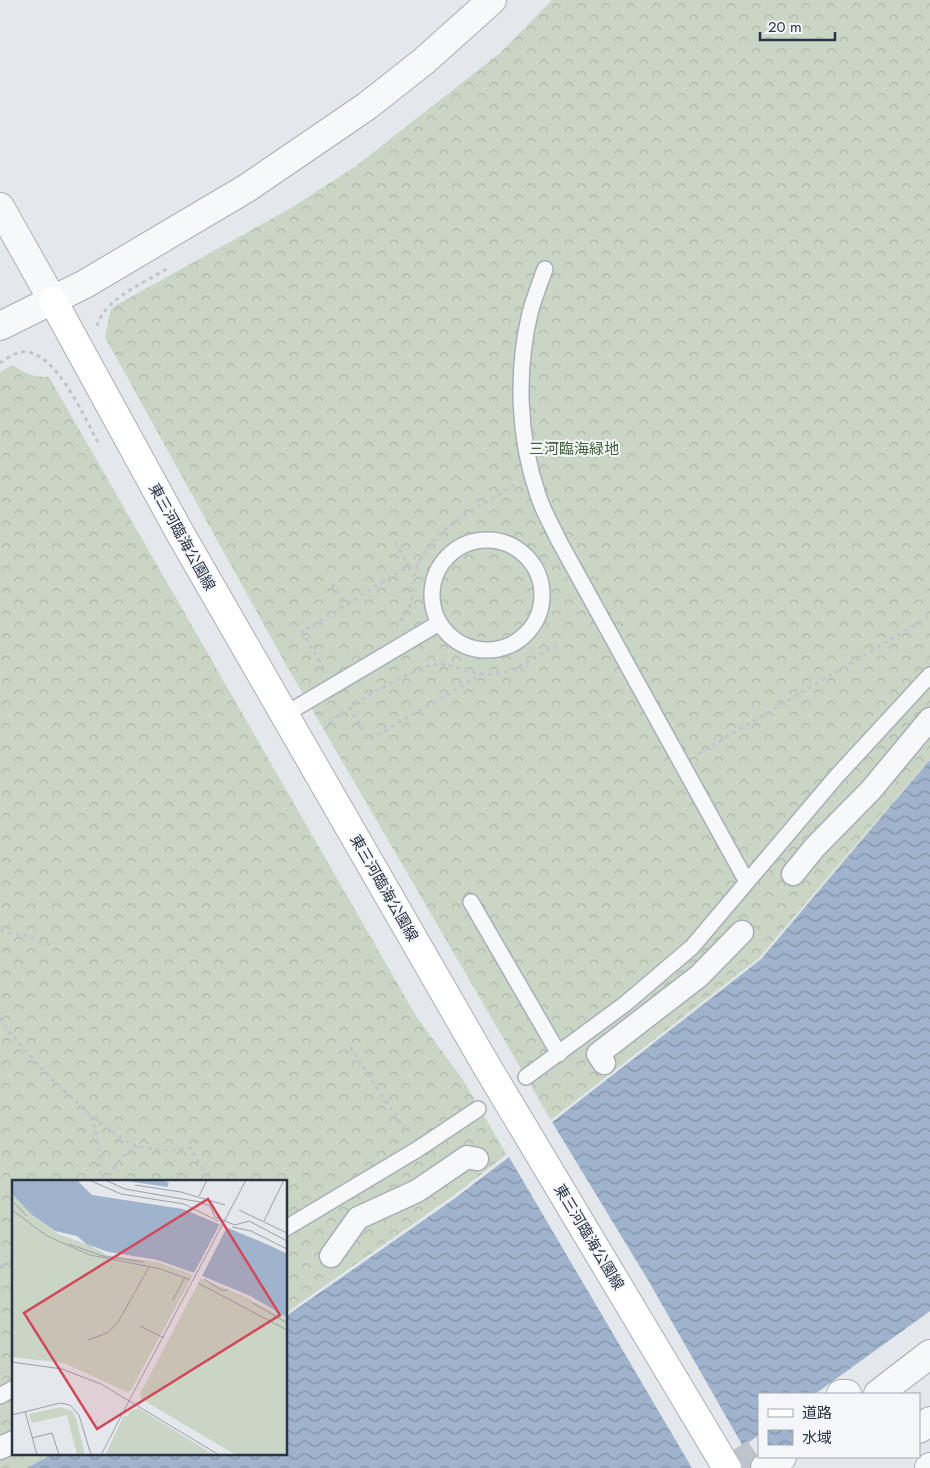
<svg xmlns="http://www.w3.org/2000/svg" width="930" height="1468" font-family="Jost,'Noto Sans JP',sans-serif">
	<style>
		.forest { fill: url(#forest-crowns) }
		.water { fill: url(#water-waves) }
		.pier { fill: #e4e7ec }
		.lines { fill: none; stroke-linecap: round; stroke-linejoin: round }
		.minor-tunnel { stroke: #bfc3cb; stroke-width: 28; stroke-dasharray: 28 14; stroke-linecap: butt }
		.service-casing { stroke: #a9aeb7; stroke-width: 18 }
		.pedestrian-casing { stroke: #a9aeb7; stroke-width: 25 }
		.minor-casing { stroke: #a9aeb7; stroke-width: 30 }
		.tertiary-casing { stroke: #a9aeb7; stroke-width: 30 }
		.secondary-casing { stroke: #a9aeb7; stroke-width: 30 }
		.path { stroke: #c2c5cb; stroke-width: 3; stroke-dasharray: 4 4; stroke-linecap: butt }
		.service { stroke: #f7f8fa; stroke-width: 15 }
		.pedestrian { stroke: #f7f8fa; stroke-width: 22 }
		.minor { stroke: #f7f8fa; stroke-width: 28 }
		.tertiary { stroke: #f7f8fa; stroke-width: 28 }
		.secondary { stroke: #fff; stroke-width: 28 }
		.secondary-bridge-casing { stroke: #a9aeb7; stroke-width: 30; stroke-linecap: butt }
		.secondary-bridge { stroke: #fff; stroke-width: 28 }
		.labels { text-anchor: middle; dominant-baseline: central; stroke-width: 4; stroke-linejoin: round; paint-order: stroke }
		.park-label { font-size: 15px; fill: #3f6138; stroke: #f4f6f9 }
		.street-label { font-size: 15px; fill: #2b3445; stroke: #f4f6f9 }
		.inset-road { fill: none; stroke: #9a9fa9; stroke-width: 1 }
		.view { fill: #d1495b; fill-opacity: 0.15; stroke: #d1495b; stroke-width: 2.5 }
		.inset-edge { fill: none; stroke: #2b3445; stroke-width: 2.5 }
	</style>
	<defs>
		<pattern id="forest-crowns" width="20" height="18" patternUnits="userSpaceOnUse" patternTransform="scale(1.25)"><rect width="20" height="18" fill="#c9d6c5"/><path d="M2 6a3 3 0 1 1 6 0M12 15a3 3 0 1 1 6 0" fill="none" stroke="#adb8ab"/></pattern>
		<pattern id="water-waves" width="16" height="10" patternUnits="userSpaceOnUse" patternTransform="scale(1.25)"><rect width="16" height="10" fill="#9fb4cc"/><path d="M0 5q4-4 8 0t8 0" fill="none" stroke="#8293a7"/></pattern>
	</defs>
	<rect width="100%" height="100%" fill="#e4e7ec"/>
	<path class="forest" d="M 552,0 L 930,0 L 930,760 L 761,959 L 552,1122 L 285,663 L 105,337 L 111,308 L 291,208 L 356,166 L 500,53 Z
		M 13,365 C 25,374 35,377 49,377 L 416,1016 L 463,1080 L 508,1157 L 286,1316 L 286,1182 L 14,1182 L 14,1454 L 52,1454 L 27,1468 L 0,1468 L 0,372 Z"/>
	<path class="water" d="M 930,760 L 930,1311 L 815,1394 L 759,1394 L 759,1435 L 712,1468 L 27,1468 L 52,1454 L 286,1454 L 286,1316 L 455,1198 L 761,959 Z"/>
	<path class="pier" d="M 930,757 L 761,959 L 552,1122 L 648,1280 L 744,1448 L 717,1468 L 692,1468 L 509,1157 L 455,1198 L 286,1316 L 286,1313 L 453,1196 L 759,958 Z"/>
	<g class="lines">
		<path class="minor-tunnel" d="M 732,1468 L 759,1450"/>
		<g class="service-casing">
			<path id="service" d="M 545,269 C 540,283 534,298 530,313 C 516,372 518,437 538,495 C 543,511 552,526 559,541 L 747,882
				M432 595a55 55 0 1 1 110 0a55 55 0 1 1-110 0Z
				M 284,715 L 439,623
				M 471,902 L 559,1054
				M 526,1077 L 625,1004 L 692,947 L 836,777 L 930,675
				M 286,1228 L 418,1149 L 478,1109
				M 0,1396 L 14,1388"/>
		</g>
		<g class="pedestrian-casing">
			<path id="pedestrian" d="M 793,874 L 815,847 L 871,790 L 930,719
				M 604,1063 L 598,1054 L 699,976 L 742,932
				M 331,1256 L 358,1218 L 417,1191 L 467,1157 L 477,1159
				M 0,1448 L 14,1442"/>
		</g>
		<g class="minor-casing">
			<path id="minor" d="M 841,1394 L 847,1394
				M 878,1394 L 930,1354
				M 919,1429 L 930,1421
				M 765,1468 L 782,1457
				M 929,1468 L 930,1467"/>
		</g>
		<g class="tertiary-casing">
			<path id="tertiary" d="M 0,207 L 53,301
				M 0,326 L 85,284 L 247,188 L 367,106 L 424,61 L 492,0"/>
		</g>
		<g class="secondary-casing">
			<path id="secondary" d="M 53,301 L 180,533 L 486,1065"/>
		</g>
		<path class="path" d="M 97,326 C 105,298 144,283 168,268
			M 0,363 C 6,359 14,353 21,352 C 56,348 85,420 100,446
			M 395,542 L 409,566
			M 332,584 L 345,603
			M 400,621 C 420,599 408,584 418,564 C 437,525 480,507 515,485
			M 324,669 L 302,632 L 409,566 L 418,564
			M 349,707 L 369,740 L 482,674
			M 325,730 C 326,715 421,664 438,664 C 457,664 475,677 494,674 C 517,671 540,654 560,643
			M 698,754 L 930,616
			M 0,931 L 25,935 L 53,946
			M 0,1018 C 17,1048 105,1136 137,1146 C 154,1151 173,1151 190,1148 L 211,1182
			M 350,1047 L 406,1132
			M 92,1116 L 100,1153 L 100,1182
			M 103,1182 L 124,1155 L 137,1146
			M 0,1267 L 14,1261"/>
		<use href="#service" class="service"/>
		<use href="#pedestrian" class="pedestrian"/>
		<use href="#minor" class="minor"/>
		<use href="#tertiary" class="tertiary"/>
		<use href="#secondary" class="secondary"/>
		<g class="secondary-bridge-casing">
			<path id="secondary-bridge" d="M 486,1065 L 727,1468"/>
		</g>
		<use href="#secondary-bridge" class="secondary-bridge"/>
	</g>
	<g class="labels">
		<g class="park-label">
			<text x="574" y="449">三河臨海緑地</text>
		</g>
		<g class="street-label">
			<text transform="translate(182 537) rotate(61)">東三河臨海公園線</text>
			<text transform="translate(384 888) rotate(60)">東三河臨海公園線</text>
			<text transform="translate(589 1237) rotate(59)">東三河臨海公園線</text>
		</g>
	</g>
	<g transform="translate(12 1180)">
		<rect width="275" height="275" fill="#e4e7ec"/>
		<path d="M 0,14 L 19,34 L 46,54 L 96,72 L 145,80 L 182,93 L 119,210 L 115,212 L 52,183 L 0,177 ZM 190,96 L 238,116 L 275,137 L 275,275 L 224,275 L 129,219 L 128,214 ZM 49,227 L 60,231 L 64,238 L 73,275 L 65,275 L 55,235 L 20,243 L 17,234 ZM 126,228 L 202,275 L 93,275 L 112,235 L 115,237 L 118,231 Z" fill="#c9d6c5"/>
		<path d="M 0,0 L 65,0 L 80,15 L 171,29 L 259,66 L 275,74 L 275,137 L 238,116 L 190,96 L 145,80 L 96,72 L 77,66 L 65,56 L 43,51 L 19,34 L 0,14 ZM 151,0 L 157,3 L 155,7 L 116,1 Z" fill="#9fb4cc"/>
		<path d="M 209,42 L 216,45 L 190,96 L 238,116 L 275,139 L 232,116 L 171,91 L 145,82 L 95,75 L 75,64 L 96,72 L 145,80 L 182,93 Z" fill="#e4e7ec"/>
		<path class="inset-road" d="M 77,0 L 109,14 L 172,24 L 206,41M 93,0 L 113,9 L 188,22 L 198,26 L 203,37 L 223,45 L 237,41 L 275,61M 123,5 L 169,12 L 213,25M 187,16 L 195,0M 0,21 L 15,36M 0,30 L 35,56 L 78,75 L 149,89 L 178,100M 227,30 L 275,53M 252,41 L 272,0M 220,47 L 239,51 L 275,69M 57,64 L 91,76 L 132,82M 192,99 L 209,110 L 216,110M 186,103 L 275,150M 161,120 L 173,97M 241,123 L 275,143M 128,146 L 152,158M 76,160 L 95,153 L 105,144 L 137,87M 0,182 L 50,189 L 89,204 L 207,275M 118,219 L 234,0M 13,231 L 25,275M 0,235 L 48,223 L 58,225 L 67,235 L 79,275M 20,258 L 40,253 L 47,275M 89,275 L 118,219"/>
		<path class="view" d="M 196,19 L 268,135 L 85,249 L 12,133 Z"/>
		<rect width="275" height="275" class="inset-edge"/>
	</g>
	<rect x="758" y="1393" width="162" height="65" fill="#f4f6f9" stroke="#a4a8b1"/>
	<rect x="768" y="1409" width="25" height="8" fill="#ffffff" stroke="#a4a8b1"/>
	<text x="802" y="1418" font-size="15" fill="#2b3445">道路</text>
	<rect x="768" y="1430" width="25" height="15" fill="url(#water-waves)" stroke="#a4a8b1"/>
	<text x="802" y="1443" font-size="15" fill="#2b3445">水域</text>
	<path d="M760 32v8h75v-8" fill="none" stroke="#2b3445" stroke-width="2.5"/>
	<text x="768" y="32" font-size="15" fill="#2b3445" stroke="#f4f6f9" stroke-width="4" paint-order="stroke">20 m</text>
</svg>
